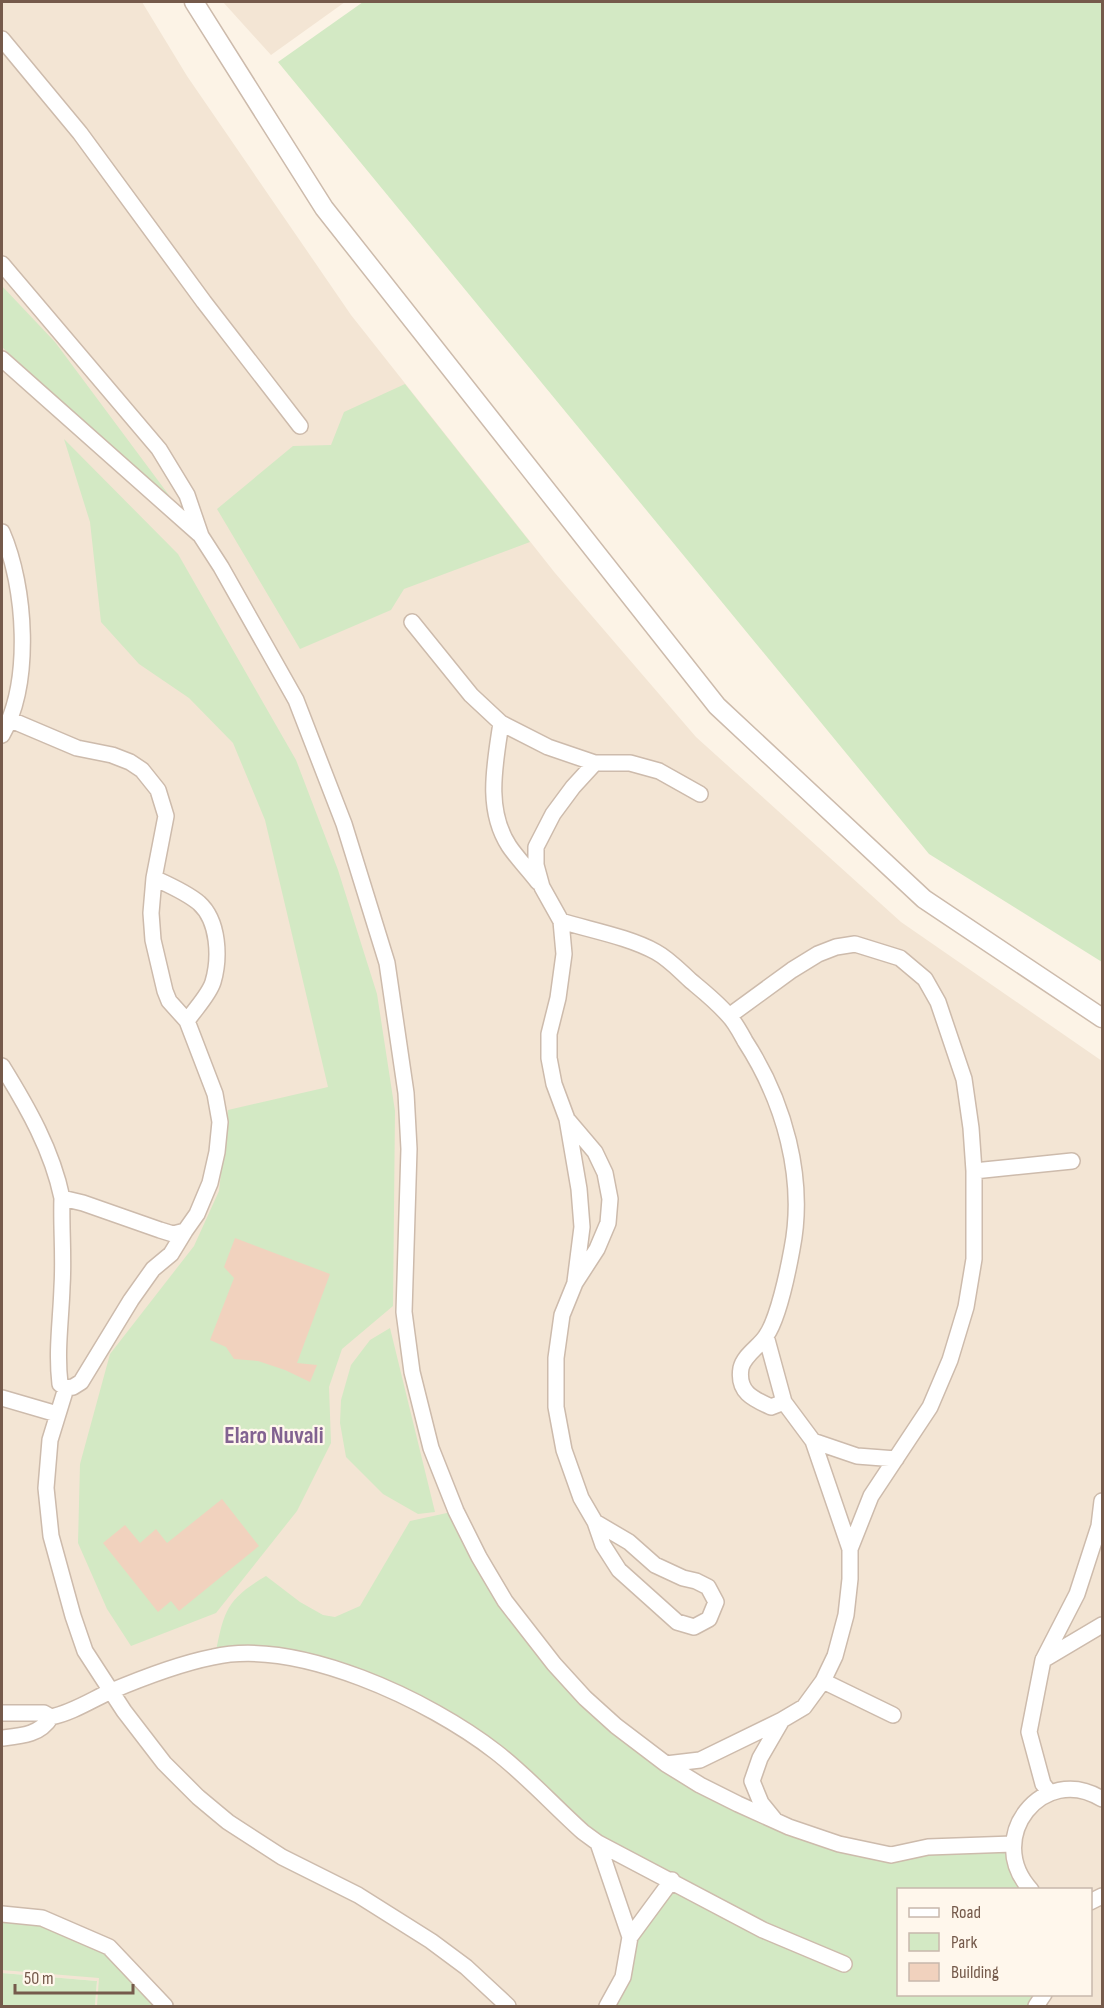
<svg xmlns="http://www.w3.org/2000/svg" width="1104" height="2008" font-family="'Sofia Sans Condensed',sans-serif">
	<style>
		.residential { fill: #f3e5d4; fill-rule: evenodd }
		.green { fill: #d3e9c4 }
		.building { fill: #f1d2be }
		.lines { fill: none; stroke-linecap: round; stroke-linejoin: round }
		.minor-casing { stroke: #cdbbac; stroke-width: 18 }
		.tertiary-casing { stroke: #cdbbac; stroke-width: 21 }
		.minor { stroke: #fff; stroke-width: 15 }
		.tertiary { stroke: #fff; stroke-width: 18 }
		.labels { text-anchor: middle; dominant-baseline: central; stroke-width: 4.5; stroke-linejoin: round; paint-order: stroke }
		.neighbourhood-label { font-size: 24px; font-weight: bold; fill: #826291; stroke: #fff7ec }
	</style>
	<rect width="100%" height="100%" fill="#fcf3e6"/>
	<path class="residential" d="M 2,2 L 142,2 L 187,76 L 351,315 L 555,573 L 696,737 L 901,922 L 1102,1061 L 1102,2006 L 95,2006 L 97,1981 L 2,1973 ZM 898,1890 L 1090,1890 L 1090,1994 L 898,1994 Z
		M 223,2 L 345,2 L 271,55 Z"/>
	<path class="green" d="M 363,2 L 1102,2 L 1102,962 L 929,854 L 278,62 Z
		M 2,286 L 55,342 L 177,506 L 2,347 Z
		M 405,384 L 530,542 L 404,589 L 391,610 L 300,649 L 217,509 L 293,446 L 331,445 L 344,412 Z
		M 64,439 L 178,554 L 296,760 L 338,870 L 377,994 L 395,1111 L 393,1306 L 342,1349 L 329,1387 L 331,1443 L 297,1511 L 216,1613 L 131,1646 L 107,1609 L 78,1543 L 80,1464 L 110,1354 L 194,1246 L 219,1191 L 228,1110 L 328,1087 L 265,820 L 233,743 L 189,698 L 139,664 L 101,622 L 90,522 Z
		M 390,1328 L 435,1512 L 418,1514 L 383,1494 L 346,1457 L 340,1423 L 341,1400 L 351,1365 L 370,1340 Z
		M 456,1511 L 505,1601 L 616,1726 L 738,1804 L 891,1855 L 1013,1844 L 1031,1889 L 898,1890 L 898,1994 L 1044,1995 L 1036,2006 L 607,2006 L 630,1937 L 672,1881 L 598,1843 L 522,1777 L 426,1706 L 314,1663 L 215,1656 C 224,1612 225,1600 266,1576 L 300,1602 L 323,1615 L 335,1617 L 360,1606 L 410,1521 Z
		M 2,1917 L 36,1920 L 103,1950 L 157,2006 L 97,2006 L 99,1978 L 2,1970 Z
		M 2,1973 L 97,1981 L 95,2006 L 2,2006 Z"/>
	<path class="building" d="M 235,1238 L 330,1274 L 297,1363 L 317,1365 L 310,1382 L 285,1370 L 258,1361 L 234,1359 L 226,1347 L 210,1340 L 234,1278 L 224,1267 Z
		M 222,1499 L 259,1546 L 179,1611 L 171,1601 L 158,1612 L 103,1543 L 125,1525 L 140,1543 L 156,1529 L 167,1543 Z"/>
	<g class="lines">
		<g class="minor-casing">
			<path id="minor" d="M 2,39 L 80,133 L 204,302 L 300,426
				M 2,264 L 159,449 L 187,495 L 201,536 L 221,567 L 296,700 L 344,824 L 387,963 L 406,1093 L 409,1149 L 404,1312 L 412,1372 L 431,1448 L 456,1511 L 479,1557 L 505,1601 L 554,1664 L 585,1698 L 616,1726 L 666,1764 L 700,1785 L 738,1804 L 789,1827 L 839,1844 L 891,1855 L 928,1847 L 1013,1844
				M 2,359 L 199,534
				M 2,532 C 26,587 32,683 2,735
				M 412,622 L 471,695 L 501,723 L 548,747 L 595,763 L 630,763 L 659,771 L 700,794
				M 11,720 L 77,748 L 112,755 L 130,762 L 142,770 L 158,790 L 166,816 L 154,878 L 151,913 L 153,940 L 165,991 L 169,1001 L 187,1021 L 215,1094 L 220,1122 L 217,1152 L 210,1183 L 197,1214 L 185,1231
				M 501,723 C 495,764 485,809 509,846 C 517,858 529,870 538,882
				M 154,878 C 169,885 186,892 199,903 C 219,921 220,958 213,982 C 209,995 195,1009 187,1021
				M 561,921 L 542,887 L 536,865 L 536,847 L 553,814 L 573,787 L 595,763
				M 729,1016 L 792,970 L 818,954 L 836,947 L 855,944 L 900,958 L 925,979 L 938,1002 L 964,1079 L 971,1128 L 974,1171 L 974,1259 L 966,1307 L 950,1360 L 930,1407 L 871,1496 L 850,1549 L 850,1579 L 846,1615 L 835,1656 L 823,1681 L 804,1707 L 782,1720 L 760,1758 L 752,1781 L 761,1803 L 774,1819
				M 2,1066 C 28,1108 52,1150 62,1198
				M 567,1119 L 579,1189 L 582,1227 L 575,1282
				M 974,1171 L 1072,1161
				M 62,1198 L 83,1203 L 160,1230 L 173,1234 L 185,1231 L 171,1254 L 153,1269 L 131,1300 L 81,1382 L 73,1387 L 66,1388 L 60,1384 C 56,1351 61,1320 62,1287 C 64,1257 61,1228 62,1198 Z
				M 766,1336 L 784,1402 L 813,1441 L 850,1549
				M 66,1388 L 50,1440 L 46,1488 L 51,1536 L 73,1616 L 85,1651 L 124,1711 L 164,1763 L 198,1797 L 228,1822 L 282,1857 L 358,1895 L 431,1941 L 466,1967 L 508,2006
				M 2,1398 L 57,1414
				M 813,1441 L 857,1456 L 896,1459
				M 595,1522 L 629,1542 L 655,1565 L 683,1578 L 696,1581 L 708,1587 L 716,1602 L 709,1619 L 694,1627 L 677,1622 L 619,1570 L 603,1545 L 595,1522 L 581,1498 L 564,1450 L 556,1407 L 556,1358 L 562,1315 L 575,1283 L 597,1249 L 608,1223 L 610,1199 L 605,1173 L 595,1152 L 567,1119 L 554,1084 L 549,1058 L 549,1034 L 558,998 L 564,954 L 561,921 C 590,930 629,937 656,952 C 669,959 680,971 691,981 C 703,991 717,1002 728,1015 C 735,1022 740,1032 745,1041 C 784,1101 806,1178 792,1249 C 788,1271 778,1319 766,1336 C 759,1347 744,1355 741,1368 C 737,1392 753,1399 771,1407 L 784,1402
				M 1099,1526 L 1102,1501
				M 1043,1660 L 1077,1594 L 1099,1526 L 1102,1531
				M 823,1681 L 893,1715
				M 2,1713 L 44,1713 L 51,1717 C 40,1735 21,1736 2,1738
				M 51,1717 C 71,1713 90,1701 109,1692 C 142,1678 178,1664 213,1657 C 298,1638 429,1700 496,1752 C 527,1776 554,1806 583,1832 L 598,1843
				M 666,1764 L 700,1760 L 782,1720
				M 1050,1793 L 1043,1784 L 1029,1732 L 1043,1660 L 1102,1625
				M 672,1880 L 630,1937 L 598,1843 L 763,1930 L 844,1964
				M 1031,1890 C 983,1838 1043,1762 1102,1799
				M 1090,1902 L 1102,1896
				M 2,1914 L 42,1918 L 109,1947 L 165,2006
				M 607,2006 L 623,1977 L 630,1937
				M 1036,2006 L 1044,1994"/>
		</g>
		<g class="tertiary-casing">
			<path id="tertiary" d="M 194,2 L 324,208 L 717,706 L 924,899 L 1102,1018"/>
		</g>
		<use href="#minor" class="minor"/>
		<use href="#tertiary" class="tertiary"/>
	</g>
	<g class="labels">
		<g class="neighbourhood-label">
			<text x="274" y="1435">Elaro Nuvali</text>
		</g>
	</g>
	<rect width="1104" height="2008" fill="none" stroke="#755a4b" stroke-width="6"/>
	<rect x="897" y="1888" width="195" height="108" fill="#fff7ec" stroke="#c8b8ac" stroke-width="1.5"/>
	<rect x="909" y="1908" width="30" height="9" fill="#ffffff" stroke="#c8b8ac" stroke-width="1.5"/>
	<text x="951" y="1918" font-size="18" fill="#755a4b">Road</text>
	<rect x="909" y="1933" width="30" height="18" fill="#d3e9c4" stroke="#c8b8ac" stroke-width="1.5"/>
	<text x="951" y="1948" font-size="18" fill="#755a4b">Park</text>
	<rect x="909" y="1963" width="30" height="18" fill="#f1d2be" stroke="#c8b8ac" stroke-width="1.5"/>
	<text x="951" y="1978" font-size="18" fill="#755a4b">Building</text>
	<path d="M15 1984v9h118v-9" fill="none" stroke="#755a4b" stroke-width="3"/>
	<text x="24" y="1984" font-size="18" fill="#755a4b" stroke="#fff7ec" stroke-width="4.5" paint-order="stroke">50 m</text>
</svg>
